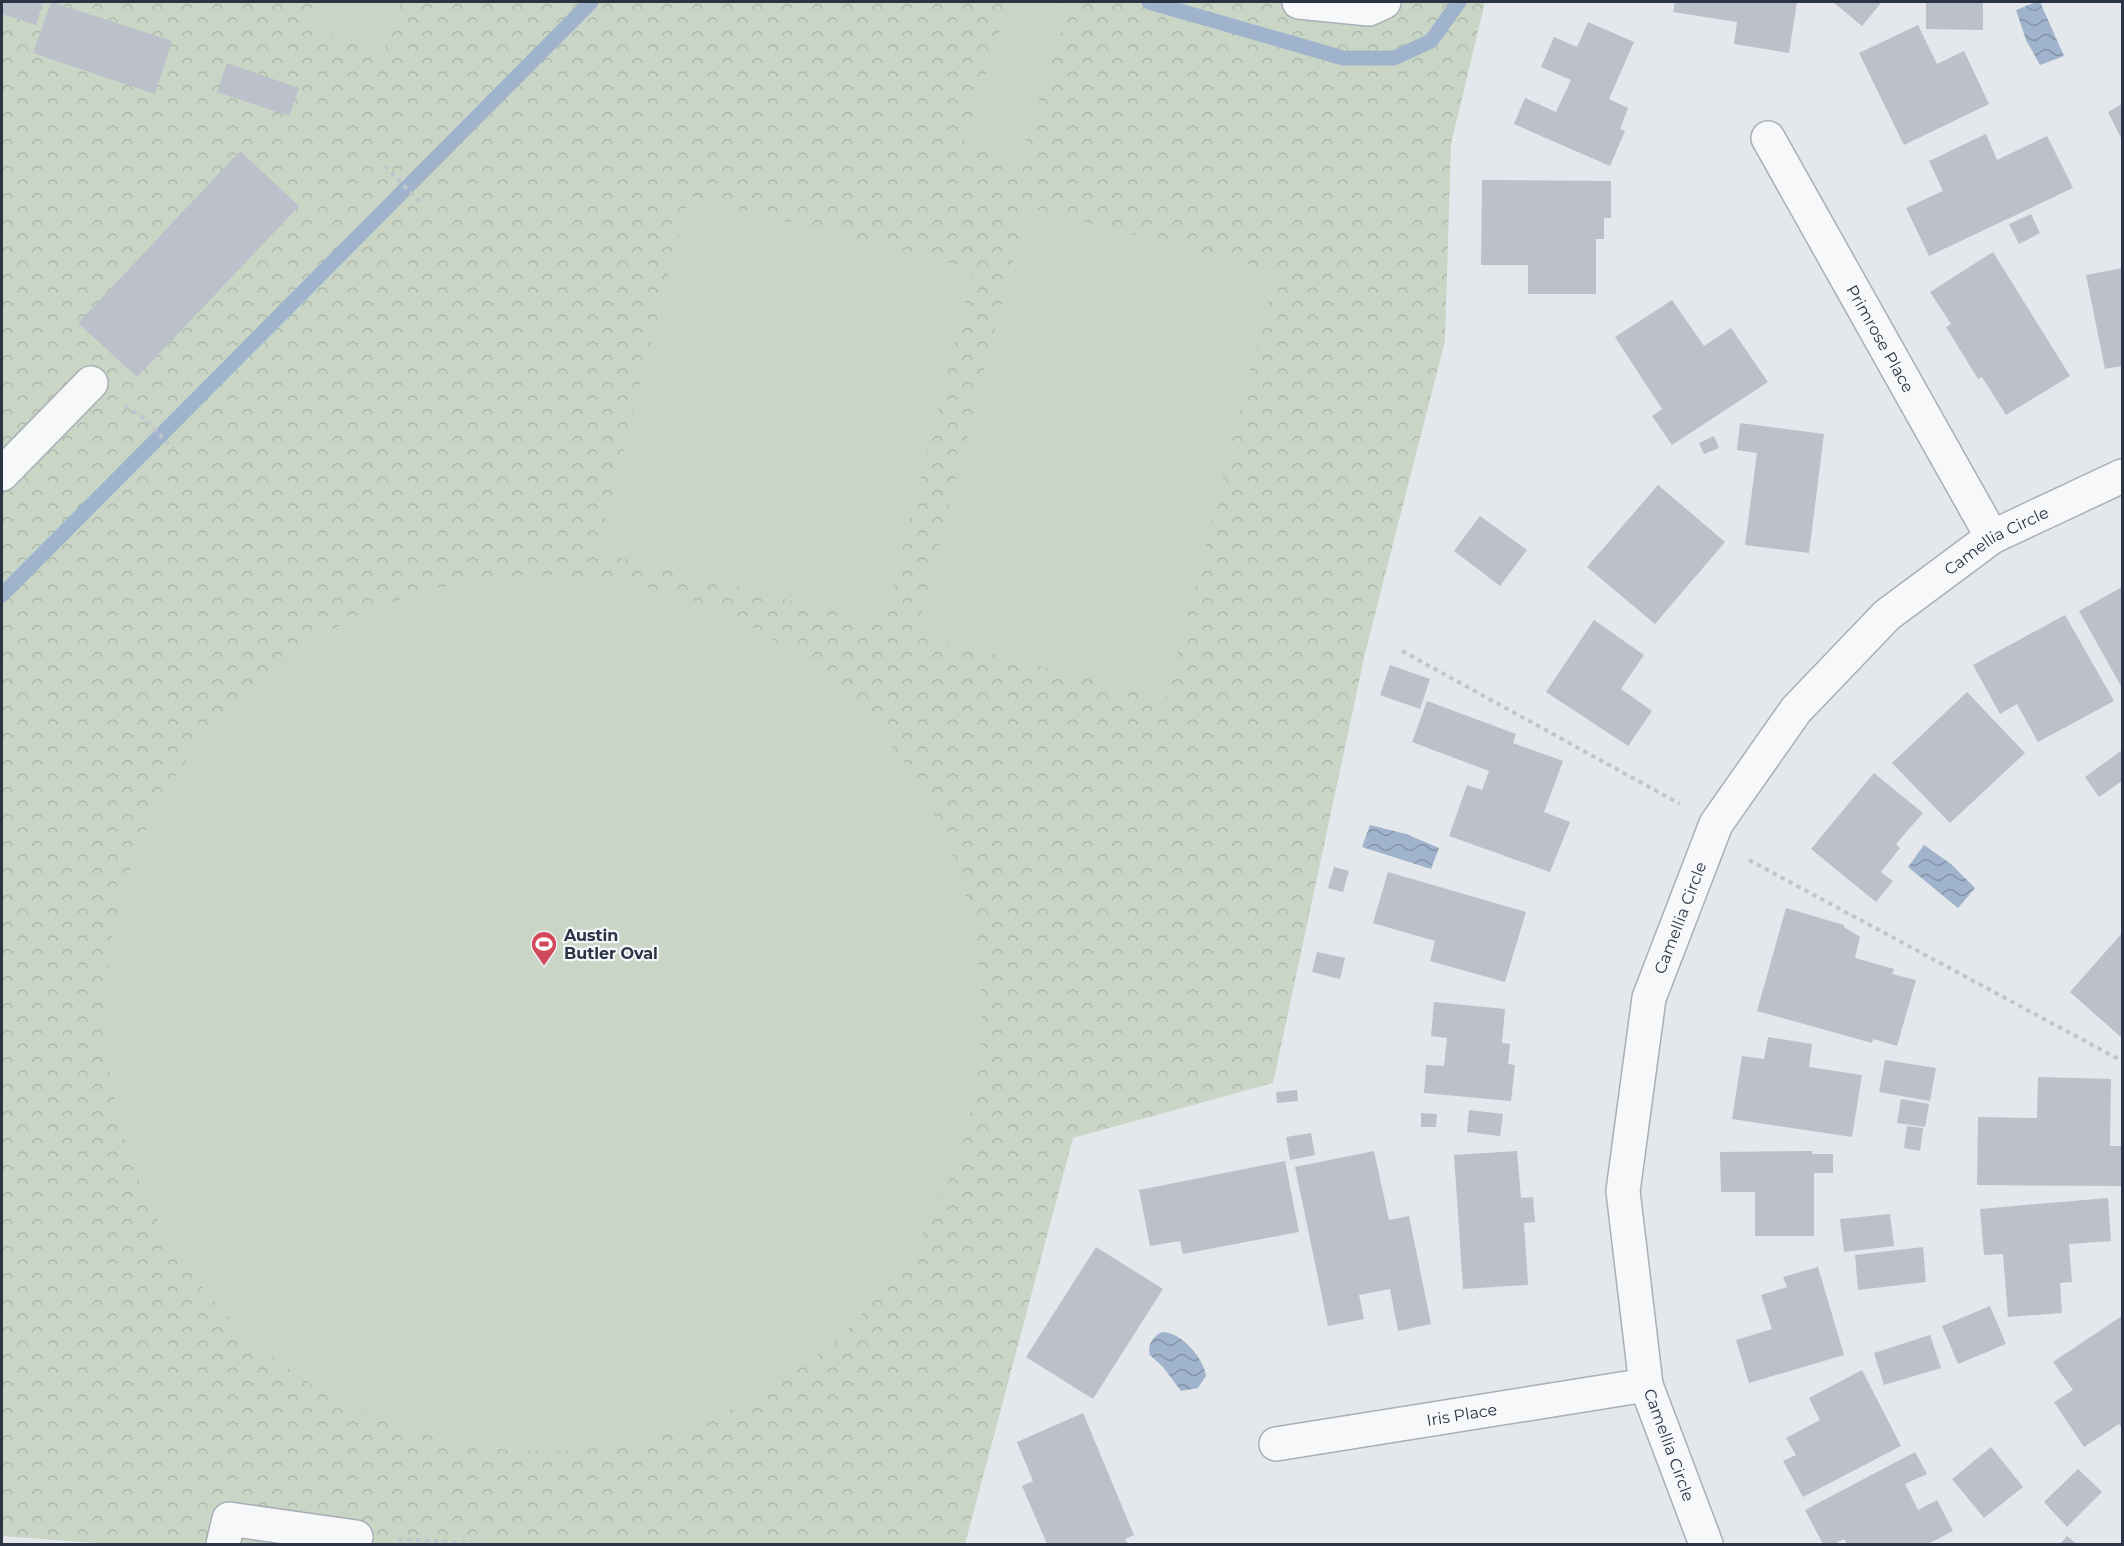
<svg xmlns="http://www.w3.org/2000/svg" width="2124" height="1546" font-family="Montserrat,sans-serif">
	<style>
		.forest { fill: url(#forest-crowns) }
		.pitch { fill: #c9d6c5 }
		.water { fill: url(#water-waves) }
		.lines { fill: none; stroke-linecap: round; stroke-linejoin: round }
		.stream { stroke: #9fb4cc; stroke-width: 15 }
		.building { fill: #bbc0ca }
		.minor-casing { stroke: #a9aeb7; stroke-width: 36 }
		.path { stroke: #c2c5cb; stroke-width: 4; stroke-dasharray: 4.5 4.5; stroke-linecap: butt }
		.minor { stroke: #f7f8fa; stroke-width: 33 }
		.labels { text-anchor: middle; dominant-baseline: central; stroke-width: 4.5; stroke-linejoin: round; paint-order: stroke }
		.street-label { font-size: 16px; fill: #2b3445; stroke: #f4f6f9 }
		.poi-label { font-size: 16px; font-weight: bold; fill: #2b3445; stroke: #f4f6f9; text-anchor: start }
	</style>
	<defs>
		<pattern id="forest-crowns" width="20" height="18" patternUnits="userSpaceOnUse" patternTransform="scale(1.5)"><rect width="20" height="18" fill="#c9d6c5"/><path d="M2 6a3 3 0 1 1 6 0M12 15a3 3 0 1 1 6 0" fill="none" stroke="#adb8ab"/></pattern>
		<pattern id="water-waves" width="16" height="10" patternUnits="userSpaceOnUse" patternTransform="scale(1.5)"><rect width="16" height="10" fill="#9fb4cc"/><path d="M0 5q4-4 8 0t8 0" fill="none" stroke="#8293a7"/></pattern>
	</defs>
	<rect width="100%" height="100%" fill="#e4e7ec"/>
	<path class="forest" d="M 2,2 L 1485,2 L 1451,144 L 1445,341 L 1366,649 L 1273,1083 L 1073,1138 L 965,1544 L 108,1544 L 2,1536 Z"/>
	<path class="pitch" d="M 317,2 L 401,2 L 384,52 L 308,26 Z
		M 1009,2 L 1070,4 L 1020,160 L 964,142 Z
		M 689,196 L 974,269 L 883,624 L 597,552 Z
		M 1027,207 L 1276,271 L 1166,699 L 916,634 Z
		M106 1013a438 438 0 1 1 876 0a438 438 0 1 1-876 0Z"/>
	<path class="water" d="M 2036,2 L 2040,2 L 2064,56 L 2040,65 L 2026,40 L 2016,10 Z
		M 1370,825 L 1406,834 L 1439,848 L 1431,869 L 1362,847 Z
		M 1924,845 L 1951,864 L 1975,888 L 1958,908 L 1908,867 Z
		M 1162,1332 C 1181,1332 1204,1358 1206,1376 L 1198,1388 L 1181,1391 L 1163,1367 L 1150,1355 C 1147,1345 1153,1336 1162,1332 Z"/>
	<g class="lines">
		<path class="stream" d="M 1149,2 L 1343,58 L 1394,58 L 1431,41 L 1459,2
			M 2,595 L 591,2"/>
	</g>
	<path class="building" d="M 2,2 L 43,2 L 36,25 L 2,14 Z
		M 51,2 L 172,41 L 155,94 L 33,53 Z
		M 1675,2 L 1797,2 L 1789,53 L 1734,44 L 1737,22 L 1673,12 Z
		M 1833,2 L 1882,2 L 1862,26 Z
		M 1926,2 L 1983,2 L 1983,30 L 1926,29 Z
		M 1588,22 L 1634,42 L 1609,99 L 1628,108 L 1620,129 L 1625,131 L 1610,166 L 1514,124 L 1525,98 L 1556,112 L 1571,80 L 1541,67 L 1554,37 L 1577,47 Z
		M 1918,25 L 1937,64 L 1964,51 L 1989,104 L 1904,145 L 1859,53 Z
		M 227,63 L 299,88 L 289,116 L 217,92 Z
		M 2122,104 L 2122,140 L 2108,112 Z
		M 1986,134 L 1997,160 L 2047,136 L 2073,188 L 1929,256 L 1906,208 L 1943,191 L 1929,161 Z
		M 240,151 L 299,206 L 137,377 L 78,323 Z
		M 1482,180 L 1611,181 L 1611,218 L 1604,218 L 1604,239 L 1596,239 L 1596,294 L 1528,294 L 1528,265 L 1481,265 Z
		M 2031,214 L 2040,233 L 2019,244 L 2009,224 Z
		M 1993,252 L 2070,376 L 2006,415 L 1982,377 L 1978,379 L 1946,327 L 1951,324 L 1930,292 Z
		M 2122,268 L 2122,366 L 2105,369 L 2086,275 Z
		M 1672,300 L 1704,346 L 1731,328 L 1768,382 L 1672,445 L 1652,416 L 1662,409 L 1615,337 Z
		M 1740,423 L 1824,434 L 1809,553 L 1745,545 L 1757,453 L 1737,450 Z
		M 1714,436 L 1719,448 L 1704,454 L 1699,443 Z
		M 1658,485 L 1725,542 L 1655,624 L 1587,567 Z
		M 1480,516 L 1527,550 L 1500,586 L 1454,551 Z
		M 2122,587 L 2122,688 L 2079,611 Z
		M 2065,615 L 2114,701 L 2038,742 L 2017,704 L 2000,714 L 1973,665 Z
		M 1594,620 L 1644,655 L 1621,689 L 1652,711 L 1628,746 L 1546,692 Z
		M 1390,665 L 1430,679 L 1420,709 L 1380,695 Z
		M 1967,692 L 2025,753 L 1950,823 L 1892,763 Z
		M 1427,701 L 1516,734 L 1513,743 L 1563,761 L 1544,812 L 1570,822 L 1550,872 L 1449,836 L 1467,785 L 1482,790 L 1489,771 L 1412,742 Z
		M 2122,750 L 2122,781 L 2099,797 L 2085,777 Z
		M 1874,773 L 1923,813 L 1896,844 L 1900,848 L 1881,872 L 1893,881 L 1876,902 L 1811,849 Z
		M 1334,867 L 1349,871 L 1343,892 L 1328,888 Z
		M 1388,872 L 1526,912 L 1505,982 L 1430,961 L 1435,941 L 1373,923 Z
		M 1786,908 L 1844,925 L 1844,927 L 1860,937 L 1855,958 L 1894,969 L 1892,974 L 1916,980 L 1897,1046 L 1873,1039 L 1872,1043 L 1757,1011 Z
		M 2122,933 L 2122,1038 L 2070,992 Z
		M 1317,952 L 1345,958 L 1340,979 L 1312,972 Z
		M 1434,1002 L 1505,1009 L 1502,1043 L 1510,1044 L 1508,1064 L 1515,1065 L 1511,1101 L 1424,1093 L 1426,1065 L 1444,1066 L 1447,1038 L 1431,1036 Z
		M 1768,1037 L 1812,1044 L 1809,1067 L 1862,1075 L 1852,1137 L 1732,1119 L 1742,1056 L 1764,1059 Z
		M 1885,1060 L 1936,1068 L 1930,1101 L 1879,1092 Z
		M 2038,1077 L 2111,1079 L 2110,1146 L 2122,1146 L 2122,1186 L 1977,1185 L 1978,1117 L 2037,1118 Z
		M 1297,1090 L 1298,1101 L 1277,1103 L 1276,1092 Z
		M 1901,1099 L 1929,1104 L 1925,1127 L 1897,1123 Z
		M 1469,1110 L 1503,1114 L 1500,1136 L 1467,1132 Z
		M 1421,1113 L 1437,1114 L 1436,1127 L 1421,1127 Z
		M 1907,1126 L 1923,1128 L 1920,1151 L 1904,1148 Z
		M 1311,1133 L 1315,1155 L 1290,1160 L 1286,1137 Z
		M 1374,1151 L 1389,1220 L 1409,1216 L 1431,1324 L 1398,1331 L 1390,1289 L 1359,1295 L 1364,1319 L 1328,1326 L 1295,1167 Z
		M 1517,1151 L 1521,1198 L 1533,1197 L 1535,1222 L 1524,1223 L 1528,1285 L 1463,1289 L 1454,1155 Z
		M 1812,1151 L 1812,1154 L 1833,1154 L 1833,1173 L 1814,1173 L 1814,1236 L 1755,1236 L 1755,1192 L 1721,1192 L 1720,1152 Z
		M 1285,1161 L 1299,1232 L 1183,1254 L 1180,1241 L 1150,1246 L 1139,1190 Z
		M 2108,1198 L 2111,1241 L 2069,1244 L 2072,1282 L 2060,1283 L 2062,1313 L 2008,1317 L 2003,1254 L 1984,1255 L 1980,1209 Z
		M 1890,1214 L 1894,1246 L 1844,1252 L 1840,1219 Z
		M 1096,1247 L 1163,1289 L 1093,1399 L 1026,1357 Z
		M 1923,1247 L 1926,1282 L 1858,1290 L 1855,1255 Z
		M 1818,1267 L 1844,1355 L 1749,1383 L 1736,1340 L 1772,1329 L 1761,1295 L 1787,1287 L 1783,1277 Z
		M 1990,1306 L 2006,1344 L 1958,1364 L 1942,1326 Z
		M 2122,1316 L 2122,1428 L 2119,1424 L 2084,1447 L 2054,1402 L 2073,1390 L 2053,1362 Z
		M 1930,1335 L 1941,1368 L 1884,1385 L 1874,1353 Z
		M 1862,1370 L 1901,1446 L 1803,1497 L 1783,1461 L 1796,1455 L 1786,1438 L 1820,1420 L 1809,1398 Z
		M 1083,1413 L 1134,1535 L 1125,1539 L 1128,1544 L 1047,1544 L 1022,1486 L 1033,1481 L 1017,1442 Z
		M 1991,1447 L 2023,1487 L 1984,1518 L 1952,1479 Z
		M 1915,1452 L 1927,1474 L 1905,1484 L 1918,1510 L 1937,1500 L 1953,1531 L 1928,1544 L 1847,1544 L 1844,1539 L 1834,1544 L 1823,1544 L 1805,1510 Z
		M 2078,1469 L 2102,1492 L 2067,1527 L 2044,1502 Z
		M 2067,1536 L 2077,1544 L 2060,1544 Z"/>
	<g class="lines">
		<g class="minor-casing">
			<g id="minor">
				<path d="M 1299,2 L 1369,9 L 1384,2"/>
				<path id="s1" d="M 1768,138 L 1992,537"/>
				<path d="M 2,474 L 91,383"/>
				<path id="s2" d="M 1276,1444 L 1646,1385"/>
				<path d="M 223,1544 L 229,1519 L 356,1537"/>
				<path id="s3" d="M 1706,1544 L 1646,1385 L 1623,1191 L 1649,998 L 1716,824 L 1796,710 L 1887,615 L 1992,537 L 2122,476"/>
			</g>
		</g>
		<path class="path" d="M 385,166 L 420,202
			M 125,406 L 142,417 L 174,449
			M 1402,651 L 1680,804
			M 1749,860 L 2122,1061
			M 398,1539 L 484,1544"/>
		<use href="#minor" class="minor"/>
	</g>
	<defs>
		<g id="stadium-pin" transform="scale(1.35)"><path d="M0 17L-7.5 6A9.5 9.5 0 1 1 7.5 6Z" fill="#d1495b" stroke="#f4f6f9"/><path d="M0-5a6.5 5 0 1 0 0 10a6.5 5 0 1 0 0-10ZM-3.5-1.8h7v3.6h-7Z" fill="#fff"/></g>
	</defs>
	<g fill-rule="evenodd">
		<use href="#stadium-pin" x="544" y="944"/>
	</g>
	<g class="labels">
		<g class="street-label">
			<text stroke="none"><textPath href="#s1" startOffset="230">Primrose Place</textPath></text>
			<text stroke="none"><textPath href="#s3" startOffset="1150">Camellia Circle</textPath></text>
			<text stroke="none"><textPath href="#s3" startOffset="646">Camellia Circle</textPath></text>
			<text stroke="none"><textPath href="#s2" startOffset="188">Iris Place</textPath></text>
			<text transform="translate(1669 1445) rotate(70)">Camellia Circle</text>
		</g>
		<g class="poi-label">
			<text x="564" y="935">Austin<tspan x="564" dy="18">Butler Oval</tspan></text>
		</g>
	</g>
	<rect width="2124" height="1546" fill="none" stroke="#2b3445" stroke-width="6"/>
</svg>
